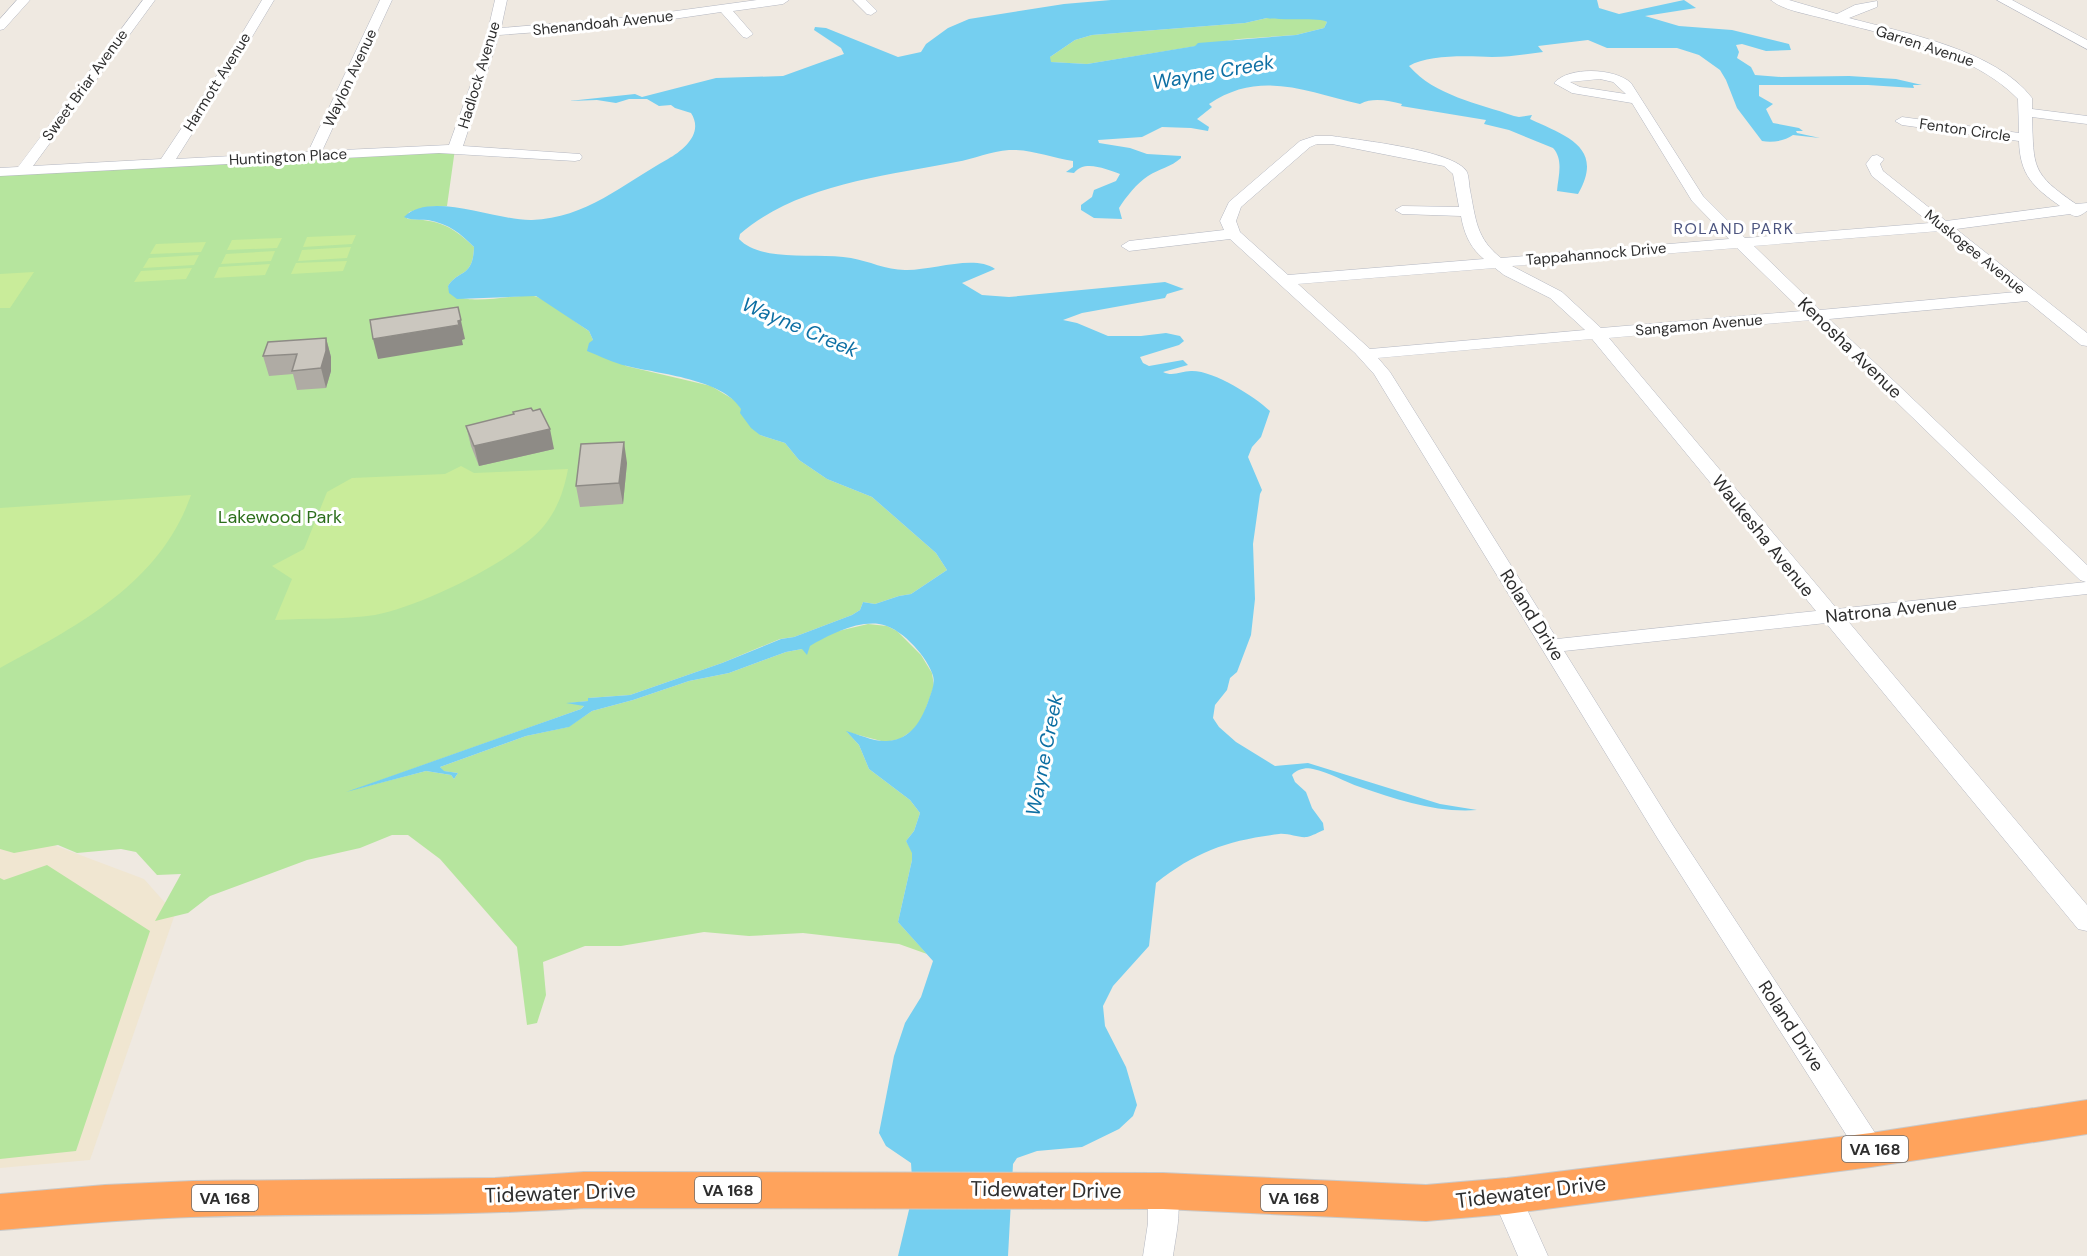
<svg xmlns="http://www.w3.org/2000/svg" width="2087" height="1256" font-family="'DM Sans',sans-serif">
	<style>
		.education { fill: #f0e6d1 }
		.green { fill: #b6e59e }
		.pitch { fill: #c9ec9a }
		.water { fill: #75cff0; fill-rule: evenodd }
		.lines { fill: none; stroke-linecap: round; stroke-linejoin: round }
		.minor-casing { stroke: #b4b7c1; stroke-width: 1 }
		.highway-casing { stroke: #c9c9c9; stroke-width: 2 }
		.minor { fill: #fff; fill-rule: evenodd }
		.highway { fill: #ffa35c; fill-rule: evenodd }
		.wall { fill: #afaba4 }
		.shaded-wall { fill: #8e8b86 }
		.building { fill: #cbc7bf; stroke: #8e8b86; stroke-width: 1.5 }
		.labels { text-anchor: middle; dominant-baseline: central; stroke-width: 6; stroke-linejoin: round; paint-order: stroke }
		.far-street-label { font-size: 15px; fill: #2e2e2e; stroke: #fff }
		.far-neighbourhood-label { font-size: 16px; letter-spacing: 1.5px; fill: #4d5680; stroke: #fff }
		.shield { fill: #fff; stroke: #6d6d6d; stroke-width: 1.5 }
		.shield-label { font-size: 16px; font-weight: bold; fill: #2e2e2e }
		.street-label { font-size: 18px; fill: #2e2e2e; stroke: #fff }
		.park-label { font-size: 18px; fill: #2c6e1b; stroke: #fff }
		.water-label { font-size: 20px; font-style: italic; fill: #0d6fa3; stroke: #fff }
		.near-street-label { font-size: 21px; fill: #2e2e2e; stroke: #fff }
	</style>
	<rect width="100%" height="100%" fill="#efe9e1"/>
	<path class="education" d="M 0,830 L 43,841 L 144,879 L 175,914 L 90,1160 L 0,1168 Z"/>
	<path class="green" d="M 1267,18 L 1322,19 L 1327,22 L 1324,28 L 1296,35 L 1239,39 L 1087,64 L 1050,62 L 1050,57 L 1075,40 L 1092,35 L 1245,23 Z
		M 455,149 L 447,206 L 427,207 L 409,212 L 407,219 C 439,220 451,225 474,247 C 473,278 459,269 448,286 C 454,311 513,293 534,296 C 543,297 578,324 589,331 L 593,340 L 626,366 L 711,386 L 736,401 L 760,435 L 785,443 L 799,460 L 827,479 L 872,497 L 936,553 L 947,570 L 911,594 L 899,596 L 875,604 L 863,602 L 860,610 L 852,615 L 794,637 L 780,639 L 722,663 L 630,695 L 588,698 L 588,701 L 570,703 L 585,705 L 581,709 L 356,789 L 426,771 L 451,775 L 454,779 L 458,773 L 443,771 L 440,767 L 526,736 L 568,727 L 592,711 L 633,700 L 689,681 L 729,673 L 786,652 L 802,649 L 834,632 L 868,624 L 887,626 L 897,631 L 921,655 L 932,673 L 934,686 L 922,719 L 913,730 L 900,739 L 885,742 L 847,732 L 859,745 L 869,769 L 910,800 L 920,813 L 914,831 L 906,841 L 913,853 L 912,860 L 898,922 L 927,954 L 899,944 L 803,933 L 749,936 L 704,932 L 621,946 L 585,946 L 543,962 L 546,995 L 537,1023 L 527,1025 L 517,947 L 440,859 L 408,835 L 392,835 L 360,848 L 307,860 L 210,896 L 188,913 L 155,921 L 181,874 L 157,875 L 136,852 L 121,849 L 77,853 L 58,845 L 14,853 L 0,849 L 0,171 Z
		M 47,865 L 150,931 L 76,1151 L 0,1159 L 0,878 L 4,880 Z"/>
	<path class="pitch" d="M 356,235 L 352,244 L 303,247 L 307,237 Z
		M 282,238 L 277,248 L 227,250 L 232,240 Z
		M 206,242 L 201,252 L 150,254 L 156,244 Z
		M 351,247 L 347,258 L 298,261 L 302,250 Z
		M 275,251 L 271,261 L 221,264 L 226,254 Z
		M 199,255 L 194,265 L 143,268 L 149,258 Z
		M 347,261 L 343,271 L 291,274 L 296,263 Z
		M 270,264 L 265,275 L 214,278 L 219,267 Z
		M 192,268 L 186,279 L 134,282 L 141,271 Z
		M 34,272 L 10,308 L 0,308 L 0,274 Z
		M 461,466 L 474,473 L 568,469 C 564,490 558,509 543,527 C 514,561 420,607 375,615 C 344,620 307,618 275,620 L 292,579 L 272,566 L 304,549 L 327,492 L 352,478 L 445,474 Z
		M 191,495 C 160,584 77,626 0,668 L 0,508 Z"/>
	<path class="water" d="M 1111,0 L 1597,0 L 1599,8 L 1619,14 L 1684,0 L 1696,8 L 1645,16 L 1679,26 L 1732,30 L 1789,44 L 1791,50 L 1766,51 L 1742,44 L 1736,45 L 1739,52 L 1737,58 L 1751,67 L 1755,75 L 1781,77 L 1849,76 L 1896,79 L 1922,85 L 1913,85 L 1914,88 L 1868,85 L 1759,85 L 1759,96 L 1773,104 L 1766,109 L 1773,123 L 1799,128 L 1803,131 L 1796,131 L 1797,133 L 1820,138 L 1793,135 C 1785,141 1772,143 1762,141 L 1737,108 L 1726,80 L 1720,70 L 1699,55 L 1677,48 L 1607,48 L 1588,40 L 1538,46 L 1543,52 C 1526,54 1509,57 1492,57 C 1469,56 1428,54 1409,66 C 1435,96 1478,103 1514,116 L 1519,117 L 1532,115 L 1530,119 C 1566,136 1605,147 1578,194 L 1557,191 C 1558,177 1564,160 1553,148 L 1509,130 L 1484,124 L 1486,120 L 1401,106 L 1402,104 C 1388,101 1374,97 1360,104 C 1307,92 1260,69 1209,104 L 1212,107 L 1197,119 L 1209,127 L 1208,131 L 1191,128 L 1162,127 L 1142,137 L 1098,140 L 1099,143 L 1130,148 L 1147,154 L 1181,156 L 1181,158 C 1171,167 1159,169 1148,176 C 1137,183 1126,197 1119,208 L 1122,219 L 1094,218 L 1081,210 L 1081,205 L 1092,197 L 1094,190 L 1116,181 L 1120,174 C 1107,170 1085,159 1074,173 L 1066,172 L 1073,167 L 1073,161 C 1052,158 1031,149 1009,150 C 991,151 974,159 956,162 C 884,176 796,185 740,234 L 739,239 C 761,263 820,252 851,258 C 869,261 886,270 905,270 C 931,271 974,254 995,269 L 962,283 L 982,295 L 1009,297 L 1165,282 L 1184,289 L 1167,294 L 1165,298 L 1082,313 L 1063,320 L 1077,323 L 1108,336 L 1141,336 L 1166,333 L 1180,336 L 1184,341 L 1179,345 L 1140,357 L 1143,363 L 1149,366 L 1183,360 L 1188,365 L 1163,372 C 1173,377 1181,371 1191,371 C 1213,370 1254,396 1270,411 L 1261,437 L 1252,447 L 1248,457 L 1262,490 L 1260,494 L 1253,544 L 1255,599 L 1251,635 L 1237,672 L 1230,678 L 1227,690 L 1215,705 L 1213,718 L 1219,727 L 1236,742 L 1275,766 L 1308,763 L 1440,804 L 1477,810 C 1437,813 1397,800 1360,787 C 1345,782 1329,772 1313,769 C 1306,767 1296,770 1292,775 L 1295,782 L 1306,792 L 1312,808 L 1323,823 L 1324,830 C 1319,832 1312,836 1307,837 C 1298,838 1289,833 1279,834 C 1229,840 1196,851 1156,883 L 1149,946 L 1113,986 L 1103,1006 L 1105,1026 L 1126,1067 L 1137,1105 L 1133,1116 L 1119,1129 L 1082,1147 L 1037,1151 L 1017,1158 L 1013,1164 L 1008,1256 L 898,1256 L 913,1193 L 911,1163 L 886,1146 L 879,1133 L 894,1056 L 905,1023 L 921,997 L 933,961 L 898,922 L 912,860 L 912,853 L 906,841 L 914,831 L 920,813 L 910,800 L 869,769 L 859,745 L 846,731 C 858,734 874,742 887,741 C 911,740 922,720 929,699 C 932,690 936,682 932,673 C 925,654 899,626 879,624 C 856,621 829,635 810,646 L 807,655 L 802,649 L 786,652 L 729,673 L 689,681 L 633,700 L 592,711 L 569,727 L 526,736 L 440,767 L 444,771 L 458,773 L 454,779 L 451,775 L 426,771 L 346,792 L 581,709 L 584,706 L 566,703 L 588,701 L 588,698 L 630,695 L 722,663 L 781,639 L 794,637 L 852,615 L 860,610 L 863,602 L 875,604 L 899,596 L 911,594 L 947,570 L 936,553 L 872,497 L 827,479 L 799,460 L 785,443 L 760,435 L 751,428 L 740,413 L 741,409 C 723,379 659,374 627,366 C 613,363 600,356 587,351 L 589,343 L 593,340 L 589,331 L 536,296 L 457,299 L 449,293 L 448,286 C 459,269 473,278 474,247 C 460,233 449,224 428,220 C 420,219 411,221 404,217 C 430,190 497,221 532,220 C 586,218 623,184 668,159 C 684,150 704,133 691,113 L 675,108 L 671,105 L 659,106 L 647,99 L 629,99 L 616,103 L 597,100 L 569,101 L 635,94 L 642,97 L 716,78 L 783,76 L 844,54 L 841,48 L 814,30 L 815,27 L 826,28 L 898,57 L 921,52 L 926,44 L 948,28 L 969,19 L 1064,4 ZM 1267,18 C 1280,21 1321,17 1327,22 L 1324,28 L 1296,35 L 1198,43 L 1195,46 L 1087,64 L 1051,62 L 1050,57 L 1075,40 L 1092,35 L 1245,23 Z"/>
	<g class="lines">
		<g class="minor-casing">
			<path id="minor" d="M 17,0 L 30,0 L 4,29 L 0,30 L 0,19 Z
				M 143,0 L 155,0 L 33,166 L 161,159 L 219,72 L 262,0 L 274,0 L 231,72 L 176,159 L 308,152 L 380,0 L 392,0 L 322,151 L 449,145 L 484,48 L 495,0 L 507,0 L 501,28 L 632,17 L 757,0 L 789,0 L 783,4 L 733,11 L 753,34 L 747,38 L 743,37 L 721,12 L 632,25 L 499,35 L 463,146 L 580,154 L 582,157 L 580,160 L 575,161 L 439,153 L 0,176 L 0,168 L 18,167 Z
				M 853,0 L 866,0 L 877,11 L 871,15 L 867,14 Z
				M 1771,0 L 1789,0 L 1837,14 L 1855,5 L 1877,1 L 1877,7 L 1849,18 C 1905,33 1996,50 2032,98 L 2032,109 L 2087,116 L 2087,124 L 2032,117 C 2034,168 2031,173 2076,204 L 2087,203 L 2087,211 C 2082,214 2078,219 2070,214 L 1956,229 L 2087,333 L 2087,346 L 2081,345 L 2027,301 L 1829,319 L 2087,565 L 2087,594 L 1847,620 L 2087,905 L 2087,931 L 2078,929 L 1826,623 L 1564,651 L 1674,827 L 1881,1142 L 1885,1150 L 1881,1158 L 1871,1162 L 1861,1158 L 1658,839 L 1374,374 L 1355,353 L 1230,239 L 1129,251 L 1121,246 L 1129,241 L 1224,230 L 1220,221 L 1229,202 L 1300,141 L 1315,136 L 1332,136 C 1358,140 1455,150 1467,172 C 1469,177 1469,185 1470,190 C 1476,220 1476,238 1501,258 L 1729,239 L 1692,201 L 1632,103 L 1572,93 L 1554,83 C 1569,66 1615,68 1631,83 L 1703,196 L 1745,238 L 1930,223 L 1872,176 L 1866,164 L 1872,156 L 1877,155 L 1884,159 L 1880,164 L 1883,171 L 1946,221 L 2060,206 C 2033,187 2020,175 2019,141 L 1902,125 L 1895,121 L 1902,117 L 2019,133 L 2018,99 C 1972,51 1885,35 1822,18 C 1807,14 1782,10 1771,0 ZM 1600,79 L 1613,82 L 1626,94 L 1580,87 L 1570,82 ZM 1317,144 L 1332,144 L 1444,166 L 1453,174 L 1459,207 L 1402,206 L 1395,210 L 1402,214 L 1461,216 C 1464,233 1470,248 1484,259 L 1288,275 L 1240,232 L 1236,221 L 1241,207 L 1310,147 ZM 1940,231 L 2016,292 L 1820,310 L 1754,246 ZM 1737,248 L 1802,311 L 1601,328 L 1562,292 L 1512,266 ZM 1495,268 L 1504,275 L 1550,298 L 1585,330 L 1370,349 L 1298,284 ZM 1812,320 L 2080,580 L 2086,582 L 1837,609 L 1609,338 ZM 1592,339 L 1816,611 L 1557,639 L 1390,372 L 1378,358 Z
				M 1997,0 L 2012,0 L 2087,40 L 2087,49 Z
				M 1163,1178 L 1173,1182 C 1184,1204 1176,1233 1173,1256 L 1143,1256 L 1148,1223 L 1148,1191 L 1153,1182 Z
				M 1507,1183 L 1517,1187 L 1548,1256 L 1518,1256 L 1492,1196 L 1497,1187 Z"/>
		</g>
		<g class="highway-casing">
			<path id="highway" d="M 2087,1100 L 2087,1134 L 1871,1167 L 1507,1214 L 1426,1221 L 1163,1209 L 584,1208 C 453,1217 322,1213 191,1217 C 127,1219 64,1225 0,1230 L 0,1194 L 105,1185 L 193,1181 L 495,1178 L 584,1172 L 1163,1173 L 1426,1185 L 1507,1178 L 1871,1133 Z"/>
		</g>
		<use href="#minor" class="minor"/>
		<use href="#highway" class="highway"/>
	</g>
	<path class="wall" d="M 326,338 L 331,357 L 331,371 L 326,388 L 297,390 L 293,374 L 269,376 L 263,356 Z
		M 513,412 L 554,449 L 479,466 L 471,446 L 466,426 L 513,415 Z
		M 627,463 L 623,504 L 580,507 L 576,486 Z"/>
	<path class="shaded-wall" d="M 458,307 L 465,339 L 462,340 L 458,321 Z
		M 459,325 L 463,345 L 378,359 L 373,339 Z
		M 326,338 L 331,357 L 331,371 L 326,388 L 321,368 Z
		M 550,429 L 554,449 L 479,466 L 474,446 Z
		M 624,442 L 627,463 L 623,504 L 619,483 Z"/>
	<path class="building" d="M 458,307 L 461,320 L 458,321 L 459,325 L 373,339 L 370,320 Z
		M 326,338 L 326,351 L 321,368 L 292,371 L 297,354 L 263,356 L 268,342 Z
		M 531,408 L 533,411 L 540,409 L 550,429 L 474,446 L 466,426 L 514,414 L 513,412 Z
		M 624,442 L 619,483 L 576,486 L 581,444 Z"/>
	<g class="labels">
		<g class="far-street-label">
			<text transform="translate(603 23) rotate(-6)">Shenandoah Avenue</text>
			<text transform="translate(1925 46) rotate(18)">Garren Avenue</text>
			<text transform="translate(479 75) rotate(-73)">Hadlock Avenue</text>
			<text transform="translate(350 78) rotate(-65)">Waylon Avenue</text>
			<text transform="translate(217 82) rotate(-58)">Harmott Avenue</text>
			<text transform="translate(85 85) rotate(-54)">Sweet Briar Avenue</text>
			<text transform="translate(1965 130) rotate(8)">Fenton Circle</text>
			<text transform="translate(288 157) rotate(-3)">Huntington Place</text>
			<text transform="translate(1975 252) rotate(39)">Muskogee Avenue</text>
			<text transform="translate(1596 254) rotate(-5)">Tappahannock Drive</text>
			<text transform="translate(1699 325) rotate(-5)">Sangamon Avenue</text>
		</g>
		<g class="far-neighbourhood-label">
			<text x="1734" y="228">ROLAND PARK</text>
		</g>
		<g class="shield">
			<rect x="1842" y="1136" width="66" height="26" rx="4.5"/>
			<rect x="695" y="1177" width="66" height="26" rx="4.5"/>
			<rect x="192" y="1185" width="66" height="26" rx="4.5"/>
			<rect x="1261" y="1185" width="66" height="26" rx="4.5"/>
		</g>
		<g class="shield-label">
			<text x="1875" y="1149">VA 168</text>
			<text x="728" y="1190">VA 168</text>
			<text x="225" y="1198">VA 168</text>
			<text x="1294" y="1198">VA 168</text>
		</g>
		<g class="street-label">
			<text transform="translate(1850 348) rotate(44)">Kenosha Avenue</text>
			<text transform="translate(1763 536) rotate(51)">Waukesha Avenue</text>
			<text transform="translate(1891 610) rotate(-6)">Natrona Avenue</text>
			<text transform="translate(1532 615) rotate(58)">Roland Drive</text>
			<text transform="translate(1791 1026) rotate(57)">Roland Drive</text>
		</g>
		<g class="park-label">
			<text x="280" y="517">Lakewood Park</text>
		</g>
		<g class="water-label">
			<text transform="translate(1213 72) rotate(-10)">Wayne Creek</text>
			<text transform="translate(800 327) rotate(23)">Wayne Creek</text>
			<text transform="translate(1044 755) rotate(-79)">Wayne Creek</text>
		</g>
		<g class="near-street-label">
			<text transform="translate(1046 1190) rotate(1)">Tidewater Drive</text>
			<text transform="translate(1531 1192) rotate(-7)">Tidewater Drive</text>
			<text transform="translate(560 1193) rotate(-2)">Tidewater Drive</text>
		</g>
	</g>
</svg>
